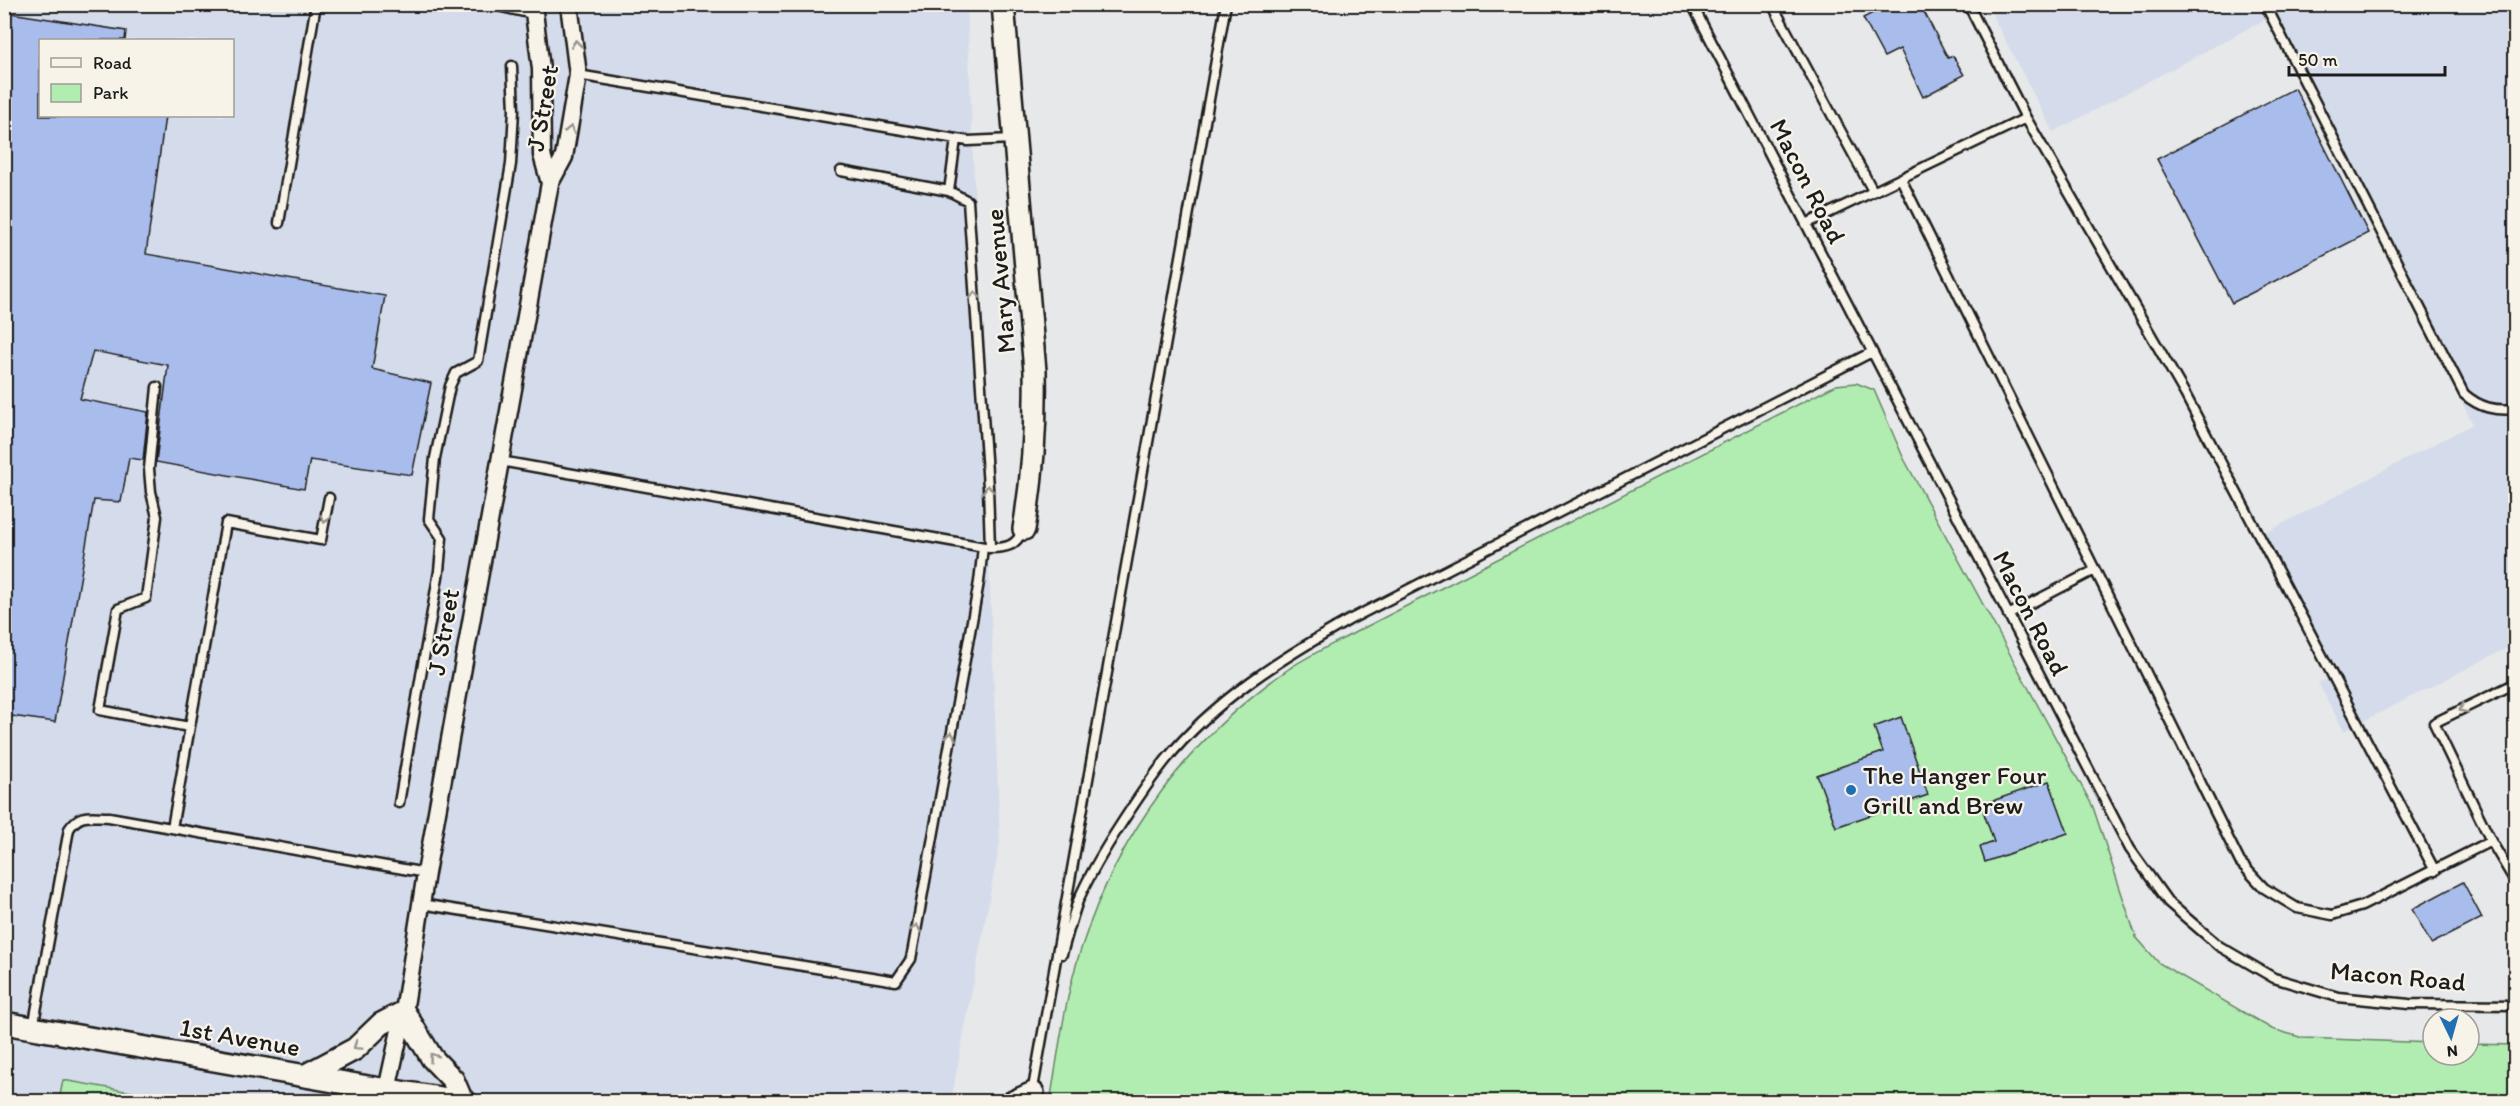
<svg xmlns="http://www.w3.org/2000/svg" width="2520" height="1106" font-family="Itim,sans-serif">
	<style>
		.built { fill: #d4dbea; fill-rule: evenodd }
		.green { fill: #b1ecb1; stroke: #668466; stroke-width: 1.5 }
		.building { fill: #a9bdec; stroke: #1c1c1c; stroke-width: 1.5 }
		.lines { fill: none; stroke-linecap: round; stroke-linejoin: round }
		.service-casing { stroke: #1c1c1c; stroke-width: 13 }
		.minor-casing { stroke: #1c1c1c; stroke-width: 21 }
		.tertiary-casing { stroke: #1c1c1c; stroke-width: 26 }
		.service { stroke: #f7f3e8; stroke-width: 8 }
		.minor { stroke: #f7f3e8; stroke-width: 16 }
		.tertiary { stroke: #f7f3e8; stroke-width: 21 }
		.oneway { stroke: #94928c }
		.poi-dot { fill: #1f6fb2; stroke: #f7f3e8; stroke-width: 2 }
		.labels { text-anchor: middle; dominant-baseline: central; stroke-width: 4.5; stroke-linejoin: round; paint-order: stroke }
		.street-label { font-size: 26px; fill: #1c1c1c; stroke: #f7f3e8 }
		.poi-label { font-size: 26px; fill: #1c1c1c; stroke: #f7f3e8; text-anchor: start }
	</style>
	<rect width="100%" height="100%" fill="#e7e8e9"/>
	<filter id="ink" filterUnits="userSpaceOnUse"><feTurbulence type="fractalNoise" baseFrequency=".0167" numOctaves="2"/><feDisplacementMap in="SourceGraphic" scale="12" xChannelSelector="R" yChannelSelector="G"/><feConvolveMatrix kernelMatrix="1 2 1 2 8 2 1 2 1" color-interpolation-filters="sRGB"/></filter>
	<g filter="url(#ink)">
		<path class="built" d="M 5,5 L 967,5 L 1000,842 L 951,1101 L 5,1102 ZM 40,40 L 232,40 L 232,116 L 40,116 Z
			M 1987,5 L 2515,5 L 2515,644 L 2344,731 L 2318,683 L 2331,677 L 2261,535 L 2473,424 L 2266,19 L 2053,132 Z"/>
		<path class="green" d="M 1856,383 L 1874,390 L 1903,457 L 2093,807 L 2136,937 L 2159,963 L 2272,1029 L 2303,1038 L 2433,1043 L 2433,1055 L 2469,1055 L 2469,1044 L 2516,1045 L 2515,1102 L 1050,1102 C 1059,1050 1065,995 1082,946 C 1119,832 1191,736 1290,668 C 1310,655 1333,644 1354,633 L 1836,385 Z
			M 63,1080 L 131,1092 L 129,1101 L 59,1101 Z"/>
		<path class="building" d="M 1890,4 L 1920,4 L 1948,58 L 1953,56 L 1964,75 L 1923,97 L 1900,49 L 1884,57 L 1863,18 Z
			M 4,12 L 126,31 L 125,40 L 40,40 L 40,116 L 165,116 L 146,254 L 385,296 L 372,369 L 431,383 L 412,475 L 310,460 L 304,489 L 156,462 L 168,365 L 93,351 L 80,399 L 148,412 L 143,460 L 129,458 L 121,502 L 94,500 L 55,722 L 4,715 Z
			M 2295,88 L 2368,233 L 2232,303 L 2157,159 Z
			M 1901,717 L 1928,795 L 1836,827 L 1817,775 L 1883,752 L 1874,727 Z
			M 2049,781 L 2068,833 L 1985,862 L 1980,847 L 1994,842 L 1981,805 Z
			M 2463,882 L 2482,918 L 2431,944 L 2412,909 Z"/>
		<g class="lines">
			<g class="service-casing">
				<path id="service" d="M 488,4 L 533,14
					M 1692,4 L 2130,849 L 2168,902 L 2219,946 L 2274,978 L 2338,997 L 2409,1004 L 2516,1005
					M 1772,4 L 1873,191
					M 1968,4 L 2026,118
					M 2265,4 L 2464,394 C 2480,408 2495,411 2516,409
					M 578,75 L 968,141 L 1013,139
					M 841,171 L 949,191 L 968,201 L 988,487 L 990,548
					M 1901,179 L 2240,862 L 2264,888 L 2297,908 L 2332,915 L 2362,906 L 2491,841
					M 949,191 L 956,139
					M 279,223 L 316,4
					M 1806,224 L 2026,118 L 2185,394 L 2435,871
					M 157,387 L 149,469 L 151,492 L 157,517 L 146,598 L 118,609 L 100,710 L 189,727
					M 500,461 L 990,548 C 1007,548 1016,546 1023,530
					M 2008,615 L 2095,570
					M 2516,683 L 2434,723 L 2491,841 L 2516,883
					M 399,803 L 439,571 L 442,538 L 429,519 L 435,458 L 450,386 L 456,373 L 478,361 L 511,164 L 514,110 L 512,66
					M 172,828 L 226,523 L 321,540 L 329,498
					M 421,904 L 896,981 L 911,959 L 979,582 L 983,547
					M 1062,954 C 1067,936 1072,918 1078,901 C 1090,873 1106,847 1123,821 C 1136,801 1150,780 1165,761 C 1214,700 1282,658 1349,620 L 1872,352
					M 33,1028 L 69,829 C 80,812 91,817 109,817 L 426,873
					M 1032,1094 L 1226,4"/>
			</g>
			<g class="minor-casing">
				<path id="minor" d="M 533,4 L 541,69 L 542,155 L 550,183
					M 387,1090 L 404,1012 L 426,873 L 550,183 L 564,157 L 578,75 L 569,4"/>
			</g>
			<g class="tertiary-casing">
				<path id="tertiary" d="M 1003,4 L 1035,371 C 1036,425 1033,476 1024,529
					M 4,1023 L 368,1087 L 466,1102
					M 306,1075 L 355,1049 L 381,1024 L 404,1012 L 432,1058 L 453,1080 L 462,1101
					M 1013,1102 L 1033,1093"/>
			</g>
			<use href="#service" class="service"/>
			<use href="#minor" class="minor"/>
			<use href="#tertiary" class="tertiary"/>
		</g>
		<defs><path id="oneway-chevron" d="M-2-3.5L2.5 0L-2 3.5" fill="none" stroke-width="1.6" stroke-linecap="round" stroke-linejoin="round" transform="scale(1.5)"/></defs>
		<g class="oneway">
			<use href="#oneway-chevron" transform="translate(576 44) rotate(-97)"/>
			<use href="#oneway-chevron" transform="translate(570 130) rotate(-78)"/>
			<use href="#oneway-chevron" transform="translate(975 295) rotate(-94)"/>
			<use href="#oneway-chevron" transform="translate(988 489) rotate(-92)"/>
			<use href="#oneway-chevron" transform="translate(325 519) rotate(100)"/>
			<use href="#oneway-chevron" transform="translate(2463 709) rotate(154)"/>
			<use href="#oneway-chevron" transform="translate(951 736) rotate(-80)"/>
			<use href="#oneway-chevron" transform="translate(916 928) rotate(-80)"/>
			<use href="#oneway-chevron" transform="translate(357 1046) rotate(146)"/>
			<use href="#oneway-chevron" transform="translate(433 1057) rotate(-126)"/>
		</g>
	</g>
	<circle class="poi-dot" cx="1851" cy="790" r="6"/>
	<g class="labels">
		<g class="street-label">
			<text transform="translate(542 108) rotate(-80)">J Street</text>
			<text transform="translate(1808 181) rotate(63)">Macon Road</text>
			<text transform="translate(1000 281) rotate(-95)">Mary Avenue</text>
			<text transform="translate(2031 613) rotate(63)">Macon Road</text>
			<text transform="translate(443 632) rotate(-80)">J Street</text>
			<text transform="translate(2398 976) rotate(5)">Macon Road</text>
			<text transform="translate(240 1037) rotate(10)">1st Avenue</text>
		</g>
		<g class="poi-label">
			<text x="1863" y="775">The Hanger Four<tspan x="1863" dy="30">Grill and Brew</tspan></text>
		</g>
	</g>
	<rect width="2520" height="1106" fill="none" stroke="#f7f3e8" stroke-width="24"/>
	<rect x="12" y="12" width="2496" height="1082" fill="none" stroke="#1c1c1c" stroke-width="2" filter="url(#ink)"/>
	<rect x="39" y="39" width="195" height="78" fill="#f7f3e8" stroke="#9f9d96" stroke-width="1.5"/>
	<rect x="51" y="58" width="30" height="9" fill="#f7f3e8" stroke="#9f9d96" stroke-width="1.5"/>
	<text x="93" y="69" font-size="18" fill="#1c1c1c">Road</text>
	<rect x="51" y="84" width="30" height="18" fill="#b1ecb1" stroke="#9f9d96" stroke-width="1.5"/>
	<text x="93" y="99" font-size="18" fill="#1c1c1c">Park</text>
	<g transform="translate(2451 1037) rotate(175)"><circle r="28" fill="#f7f3e8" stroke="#9f9d96" stroke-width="1.5"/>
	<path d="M0-4.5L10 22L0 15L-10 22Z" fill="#1f6fb2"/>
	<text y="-9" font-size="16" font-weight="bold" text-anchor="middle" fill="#1c1c1c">N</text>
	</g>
	<path d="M2289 66v9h156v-9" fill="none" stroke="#1c1c1c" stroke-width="3"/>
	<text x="2298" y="66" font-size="18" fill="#1c1c1c" stroke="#f7f3e8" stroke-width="4.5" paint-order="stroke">50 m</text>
</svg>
